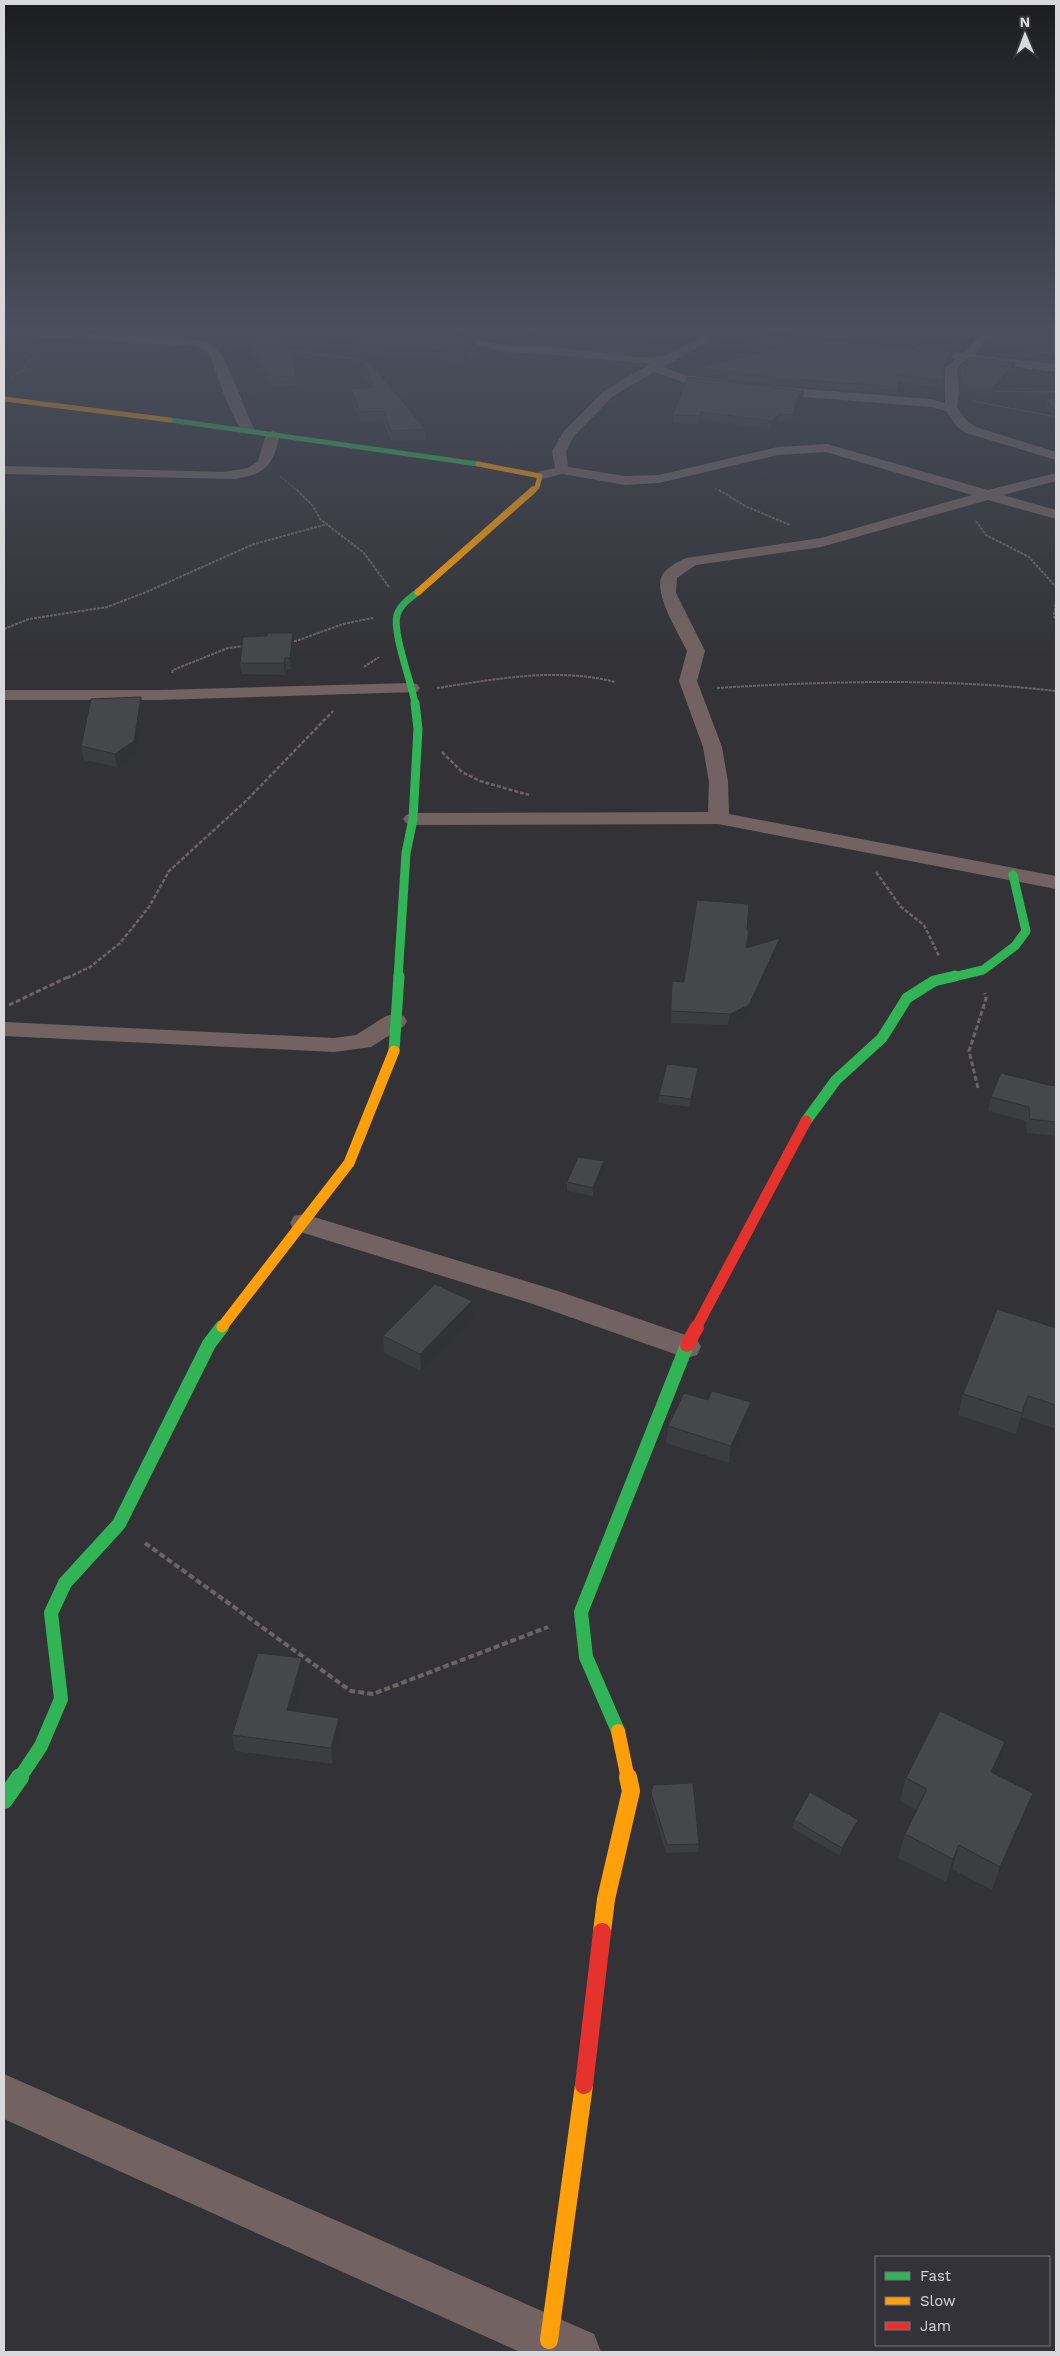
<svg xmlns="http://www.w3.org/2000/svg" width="1060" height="2356" font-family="'Work Sans',sans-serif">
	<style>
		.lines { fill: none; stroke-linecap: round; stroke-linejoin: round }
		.path-far4 { stroke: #6c6364; stroke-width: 1; stroke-dasharray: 2.5 1; stroke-linecap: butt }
		.path-far3 { stroke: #6c6364; stroke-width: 2; stroke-dasharray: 3 1; stroke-linecap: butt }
		.path-far2 { stroke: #6c6364; stroke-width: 2.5; stroke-dasharray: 4 2; stroke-linecap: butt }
		.path-far1 { stroke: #6c6364; stroke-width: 3; stroke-dasharray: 5 2.5; stroke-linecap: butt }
		.path { stroke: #6c6364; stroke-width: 4; stroke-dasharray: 6 3; stroke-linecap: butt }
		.street { fill: #726362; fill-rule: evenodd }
		.fast-far5 { stroke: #30b455; stroke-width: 5 }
		.fast-far4 { stroke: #30b455; stroke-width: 7 }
		.fast-far3 { stroke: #30b455; stroke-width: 9 }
		.fast-far2 { stroke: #30b455; stroke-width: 11 }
		.fast-far1 { stroke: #30b455; stroke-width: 14 }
		.fast { stroke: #30b455; stroke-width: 18 }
		.slow-far4 { stroke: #ff9f0a; stroke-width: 5 }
		.slow-far3 { stroke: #ff9f0a; stroke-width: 7 }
		.slow-far2 { stroke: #ff9f0a; stroke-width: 11 }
		.slow-far1 { stroke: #ff9f0a; stroke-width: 14 }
		.slow { stroke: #ff9f0a; stroke-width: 18 }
		.jam-far2 { stroke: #e5322d; stroke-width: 11 }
		.jam-far1 { stroke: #e5322d; stroke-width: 14 }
		.jam { stroke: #e5322d; stroke-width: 18 }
		.wall { fill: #3c3d40 }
		.shaded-wall { fill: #313234 }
		.building { fill: #46474a; stroke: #313234 }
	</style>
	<rect width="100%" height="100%" fill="#333337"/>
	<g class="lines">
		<path class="path-far4" d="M 234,344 L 251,344
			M 286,350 L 356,359 L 366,363
			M 10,378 L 24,370 L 28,361 L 42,355
			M 984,391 L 1056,392
			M 973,401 L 1056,417
			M 280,476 L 299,492
			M 715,488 L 721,492"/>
		<path class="path-far3" d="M 297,490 L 313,506 L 320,519 L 364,553 L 389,587
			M 719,490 L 745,506 L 790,525
			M 976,521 L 986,535 L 1029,557 L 1056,587
			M 1056,600 L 1054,617 L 1056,620
			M 4,629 L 29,619 L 107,607 L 144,593 L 254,544 L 328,524
			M 290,641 L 296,641 L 343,624 L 373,618
			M 364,667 L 379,657
			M 172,673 L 173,670 L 228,648 L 244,646
			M 437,688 C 497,679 556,667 615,682
			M 717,688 C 831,681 943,678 1056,691"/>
		<path class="path-far2" d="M 442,752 L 462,772 L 480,781 L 529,795
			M 876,872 L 901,907 L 924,925 L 939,956
			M 67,978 L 90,967 L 120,943 L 149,907 L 169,871 L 247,800 L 333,711"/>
		<path class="path-far1" d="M 9,1005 L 70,976
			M 978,1088 L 969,1051 L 986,999 L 985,993"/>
		<path class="path" d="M 145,1543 L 351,1691 L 373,1694 L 548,1627"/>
		<path class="street" d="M 381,325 L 405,325 L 508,346 L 556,347 L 639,357 L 665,356 L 724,325 L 739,325 L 663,367 L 685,375 L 728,381 L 730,384 L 728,387 L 683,382 L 654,372 L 612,397 L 574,436 L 566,451 L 568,467 L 625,476 L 659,475 L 778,447 L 827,444 L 988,490 L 1056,473 L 1056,481 L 1003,495 L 1056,510 L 1056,519 L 988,500 L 821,547 L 696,565 L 677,578 L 676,593 L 705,651 L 697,681 L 722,747 L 728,782 L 729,814 L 1056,876 L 1056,889 L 718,824 L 413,825 L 406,823 L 403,819 L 406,815 L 413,813 L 708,812 L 709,782 L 703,747 L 679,681 L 687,651 C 679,634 653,593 662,576 C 666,567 678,562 686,558 L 821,538 L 972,495 L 826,452 L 778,455 L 659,483 L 625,485 L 562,474 L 543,479 L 538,478 L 536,475 L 538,472 L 555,468 L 552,451 L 564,431 L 604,391 L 650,364 L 556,355 L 508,352 L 387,328 Z
			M 991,325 L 1004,325 L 975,355 L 1056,364 L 1056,372 L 968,361 L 957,369 L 959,391 L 957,408 L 967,421 L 976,427 L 1056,452 L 1056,460 L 966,433 L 957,427 L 946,411 L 931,407 L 766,394 L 760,390 L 766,386 L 931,399 L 945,403 L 945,368 L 956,359 L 917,355 L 911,351 L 917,347 L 963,353 Z
			M 4,329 L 198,340 C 203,341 209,342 213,345 C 226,352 245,413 255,430 L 248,434 C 234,430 215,369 210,354 L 196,346 L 4,335 Z
			M 273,430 L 280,434 C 273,465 267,474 235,479 L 4,474 L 4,466 L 223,472 L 248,468 L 258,461 L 266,434 Z
			M 411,683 L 417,684 L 420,688 L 417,692 L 159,700 L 4,700 L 4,690 L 159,690 Z
			M 395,1014 L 404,1016 L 407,1021 L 404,1026 L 371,1047 L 334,1052 L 4,1036 L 4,1022 L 334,1038 L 356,1035 L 386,1016 Z
			M 304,1214 L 555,1290 L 697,1339 L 701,1347 L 697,1355 L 686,1358 L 533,1304 L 294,1230 L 290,1223 L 294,1216 Z
			M 4,2074 L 594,2334 L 601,2352 L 520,2352 L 4,2119 Z"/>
		<path class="fast-far5" d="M 170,420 L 478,464"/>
		<path class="fast-far4" d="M 415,704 C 412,683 392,633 397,615 C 400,605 410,598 418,592"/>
		<path class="fast-far3" d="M 398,978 L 406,853 L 413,819 L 418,729 L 415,703
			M 949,978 L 983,970 L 1015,946 L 1026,931 L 1013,875"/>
		<path class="fast-far2" d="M 394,1051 L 399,976
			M 806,1121 L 836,1080 L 882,1038 L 907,998 L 934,981 L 955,976"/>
		<path class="fast-far1" d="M 618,1731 L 586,1657 L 581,1612 L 687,1345
			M 19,1779 L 41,1746 L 61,1699 L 51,1613 L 65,1583 L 119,1524 L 209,1344 L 222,1327"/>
		<path class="fast" d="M 4,1800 L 20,1777"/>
		<path class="slow-far4" d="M 4,399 L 170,420
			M 478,464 L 540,476 L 537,487 L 532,492"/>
		<path class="slow-far3" d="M 418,592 L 533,490"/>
		<path class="slow-far2" d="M 222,1327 L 349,1163 L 394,1051"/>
		<path class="slow-far1" d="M 618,1731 L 628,1779"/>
		<path class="slow" d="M 602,1932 L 606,1899 L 631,1791 L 628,1777
			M 549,2340 L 584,2085"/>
		<path class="jam-far2" d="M 696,1328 L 806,1121"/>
		<path class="jam-far1" d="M 687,1345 L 697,1327"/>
		<path class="jam" d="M 584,2085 L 602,1932"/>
	</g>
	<path class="wall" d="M 234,325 L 286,325 L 288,342 L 283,341 L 296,376 L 297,385 L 273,386 Z
		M 295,325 L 402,325 L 478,349 L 478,357 L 466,358 L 464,361 L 387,355 L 310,345 Z
		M 416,325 L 564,325 L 519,344 Z
		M 647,325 L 720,325 L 687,343 L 636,336 L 636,331 Z
		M 737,325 L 988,325 L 963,350 L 737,329 Z
		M 1056,325 L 1056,362 L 980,352 L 981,346 Z
		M 708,338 L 952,359 L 944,367 L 944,380 L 943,388 L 898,382 L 898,387 L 897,394 L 776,385 L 701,375 L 701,368 L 763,352 L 708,345 Z
		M 364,363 L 425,429 L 425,440 L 391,441 L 383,421 L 361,422 L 351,399 L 351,389 L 370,387 L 364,373 Z
		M 1015,363 L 1014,368 L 993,392 L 988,391 L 987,393 L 961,390 L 959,370 L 960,365 Z
		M 1056,398 L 1056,422 L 1045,406 L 1046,399 Z
		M 803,399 L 796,405 L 792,423 L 779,422 L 771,429 L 701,420 L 699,424 L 673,423 L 673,415 Z
		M 294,644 L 291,669 L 286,669 L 285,675 L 242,674 L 240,663 Z
		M 141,697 L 143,710 L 136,754 L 117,767 L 84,760 L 81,746 Z
		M 747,930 L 748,941 L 747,948 L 778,950 L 748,1016 L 728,1025 L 671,1023 L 672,981 L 684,982 Z
		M 697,1076 L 690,1107 L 658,1103 L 659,1095 Z
		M 1049,1085 L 1056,1086 L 1056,1136 L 1027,1133 L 1026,1121 L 988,1111 L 991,1097 Z
		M 604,1170 L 593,1196 L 567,1191 L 567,1182 Z
		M 473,1318 L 421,1371 L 384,1353 L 383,1336 Z
		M 1056,1328 L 1056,1429 L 1022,1417 L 1016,1434 L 958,1415 L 963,1394 Z
		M 708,1400 L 751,1402 L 749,1419 L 729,1463 L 666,1443 L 668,1426 Z
		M 305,1675 L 294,1711 L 339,1718 L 341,1734 L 333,1764 L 235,1751 L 232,1735 Z
		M 998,1766 L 994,1773 L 1033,1793 L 1025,1816 L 992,1890 L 952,1869 L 946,1882 L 898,1858 L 905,1834 L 917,1810 L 900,1801 L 906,1778 Z
		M 651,1793 L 699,1844 L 698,1852 L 666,1853 L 651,1802 Z
		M 794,1820 L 856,1828 L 840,1856 L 792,1828 Z"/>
	<path class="shaded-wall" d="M 546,325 L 564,325 L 519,344 L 519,336 Z
		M 709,325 L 720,325 L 687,343 L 687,337 Z
		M 983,325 L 988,325 L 963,350 L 964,344 Z
		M 466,350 L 466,358 L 464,361 L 464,353 Z
		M 953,352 L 952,359 L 943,368 L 944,361 Z
		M 1015,363 L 1014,368 L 993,392 L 993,387 Z
		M 804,391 L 803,399 L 796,405 L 792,423 L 793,415 L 797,397 Z
		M 701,412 L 701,420 L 699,424 L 700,416 Z
		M 779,414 L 779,422 L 771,429 L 772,421 Z
		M 293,633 L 294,644 L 291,669 L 290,658 Z
		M 285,658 L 286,669 L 285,675 L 284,663 Z
		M 141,697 L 143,710 L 136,754 L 117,767 L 115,754 Z
		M 780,938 L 778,950 L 748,1016 L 728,1025 L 730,1014 Z
		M 698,1068 L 697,1076 L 690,1107 L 691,1099 Z
		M 604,1161 L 604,1170 L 593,1196 L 593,1188 Z
		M 472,1301 L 473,1318 L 421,1371 L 420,1354 Z
		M 1028,1396 L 1022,1417 L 1016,1434 L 1022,1413 Z
		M 751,1402 L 749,1419 L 729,1463 L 731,1446 Z
		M 302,1658 L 305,1675 L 290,1727 L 287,1710 Z
		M 339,1718 L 341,1734 L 333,1764 L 331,1748 Z
		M 1005,1742 L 998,1766 L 984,1795 L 991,1772 Z
		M 1033,1793 L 1025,1816 L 992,1890 L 1000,1867 Z
		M 858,1820 L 856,1828 L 840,1856 L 842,1848 Z
		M 959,1845 L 952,1869 L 946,1882 L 953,1859 Z"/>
	<path class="building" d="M 238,325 L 286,325 L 288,334 L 277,332 L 292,353 L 296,376 L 272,377 Z
		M 300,325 L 402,325 L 473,339 L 478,349 L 466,350 L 464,353 L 386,347 L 309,337 Z
		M 458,325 L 546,325 L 519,336 Z
		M 647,325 L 709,325 L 687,337 L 636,331 Z
		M 760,325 L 983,325 L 964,344 Z
		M 1002,325 L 1056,325 L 1056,356 L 981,346 Z
		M 722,331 L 953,352 L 944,361 L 944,380 L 897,375 L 898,387 L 777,378 L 701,368 L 781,347 L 708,338 Z
		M 971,357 L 1015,363 L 993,387 L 988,386 L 988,388 L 962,385 L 960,365 Z
		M 369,361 L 425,429 L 391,431 L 383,411 L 360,412 L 351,389 L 373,387 L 364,363 Z
		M 688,377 L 804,391 L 797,397 L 793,415 L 779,414 L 772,421 L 701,412 L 700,416 L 673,415 Z
		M 1056,398 L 1056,412 L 1046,399 Z
		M 268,633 L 293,633 L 290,658 L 285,658 L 284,663 L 240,663 L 243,637 L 267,636 Z
		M 141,697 L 134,741 L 115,754 L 81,746 L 91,699 Z
		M 697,900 L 749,904 L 747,930 L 749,930 L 746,948 L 780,938 L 749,1005 L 730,1014 L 671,1011 L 672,981 L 684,982 Z
		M 667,1064 L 698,1068 L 691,1099 L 659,1095 Z
		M 1001,1073 L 1049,1085 L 1056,1086 L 1056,1122 L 1030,1119 L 1029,1107 L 991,1097 Z
		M 578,1157 L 604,1161 L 593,1188 L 567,1182 Z
		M 435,1284 L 472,1301 L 420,1354 L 383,1336 Z
		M 997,1309 L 1056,1328 L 1056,1405 L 1028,1396 L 1022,1413 L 963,1394 Z
		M 712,1391 L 751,1402 L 731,1446 L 668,1426 L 684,1393 L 708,1400 Z
		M 258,1653 L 302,1658 L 287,1710 L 339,1718 L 331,1748 L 232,1735 Z
		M 940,1711 L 1005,1742 L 991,1772 L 1033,1793 L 1000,1867 L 959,1845 L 953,1859 L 905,1834 L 927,1789 L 906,1778 Z
		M 693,1783 L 699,1844 L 667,1845 L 651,1793 L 653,1785 Z
		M 810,1792 L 858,1820 L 842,1848 L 794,1820 Z"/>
	<linearGradient id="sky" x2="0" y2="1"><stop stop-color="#1c1c1e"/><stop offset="0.5" stop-color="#4a505e"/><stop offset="1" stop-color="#4a505e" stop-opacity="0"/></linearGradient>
	<rect width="1060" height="655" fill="url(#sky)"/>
	<rect width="1060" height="2356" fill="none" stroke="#d9d9dc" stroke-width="10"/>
	<rect x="875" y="2256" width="175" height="90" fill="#323238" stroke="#75757a"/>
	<rect x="885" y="2272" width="25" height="8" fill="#30b455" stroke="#75757a"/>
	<text x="920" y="2281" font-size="15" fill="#d9d9dc">Fast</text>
	<rect x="885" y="2297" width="25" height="8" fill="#ff9f0a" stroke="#75757a"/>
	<text x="920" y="2306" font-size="15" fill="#d9d9dc">Slow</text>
	<rect x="885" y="2322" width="25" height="8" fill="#e5322d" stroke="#75757a"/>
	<text x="920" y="2331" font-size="15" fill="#d9d9dc">Jam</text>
	<g transform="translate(1025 35) rotate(359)" stroke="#323238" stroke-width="4" paint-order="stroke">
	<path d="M0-4L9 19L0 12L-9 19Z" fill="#d9d9dc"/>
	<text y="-8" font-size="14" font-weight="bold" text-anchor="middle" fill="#d9d9dc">N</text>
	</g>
</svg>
